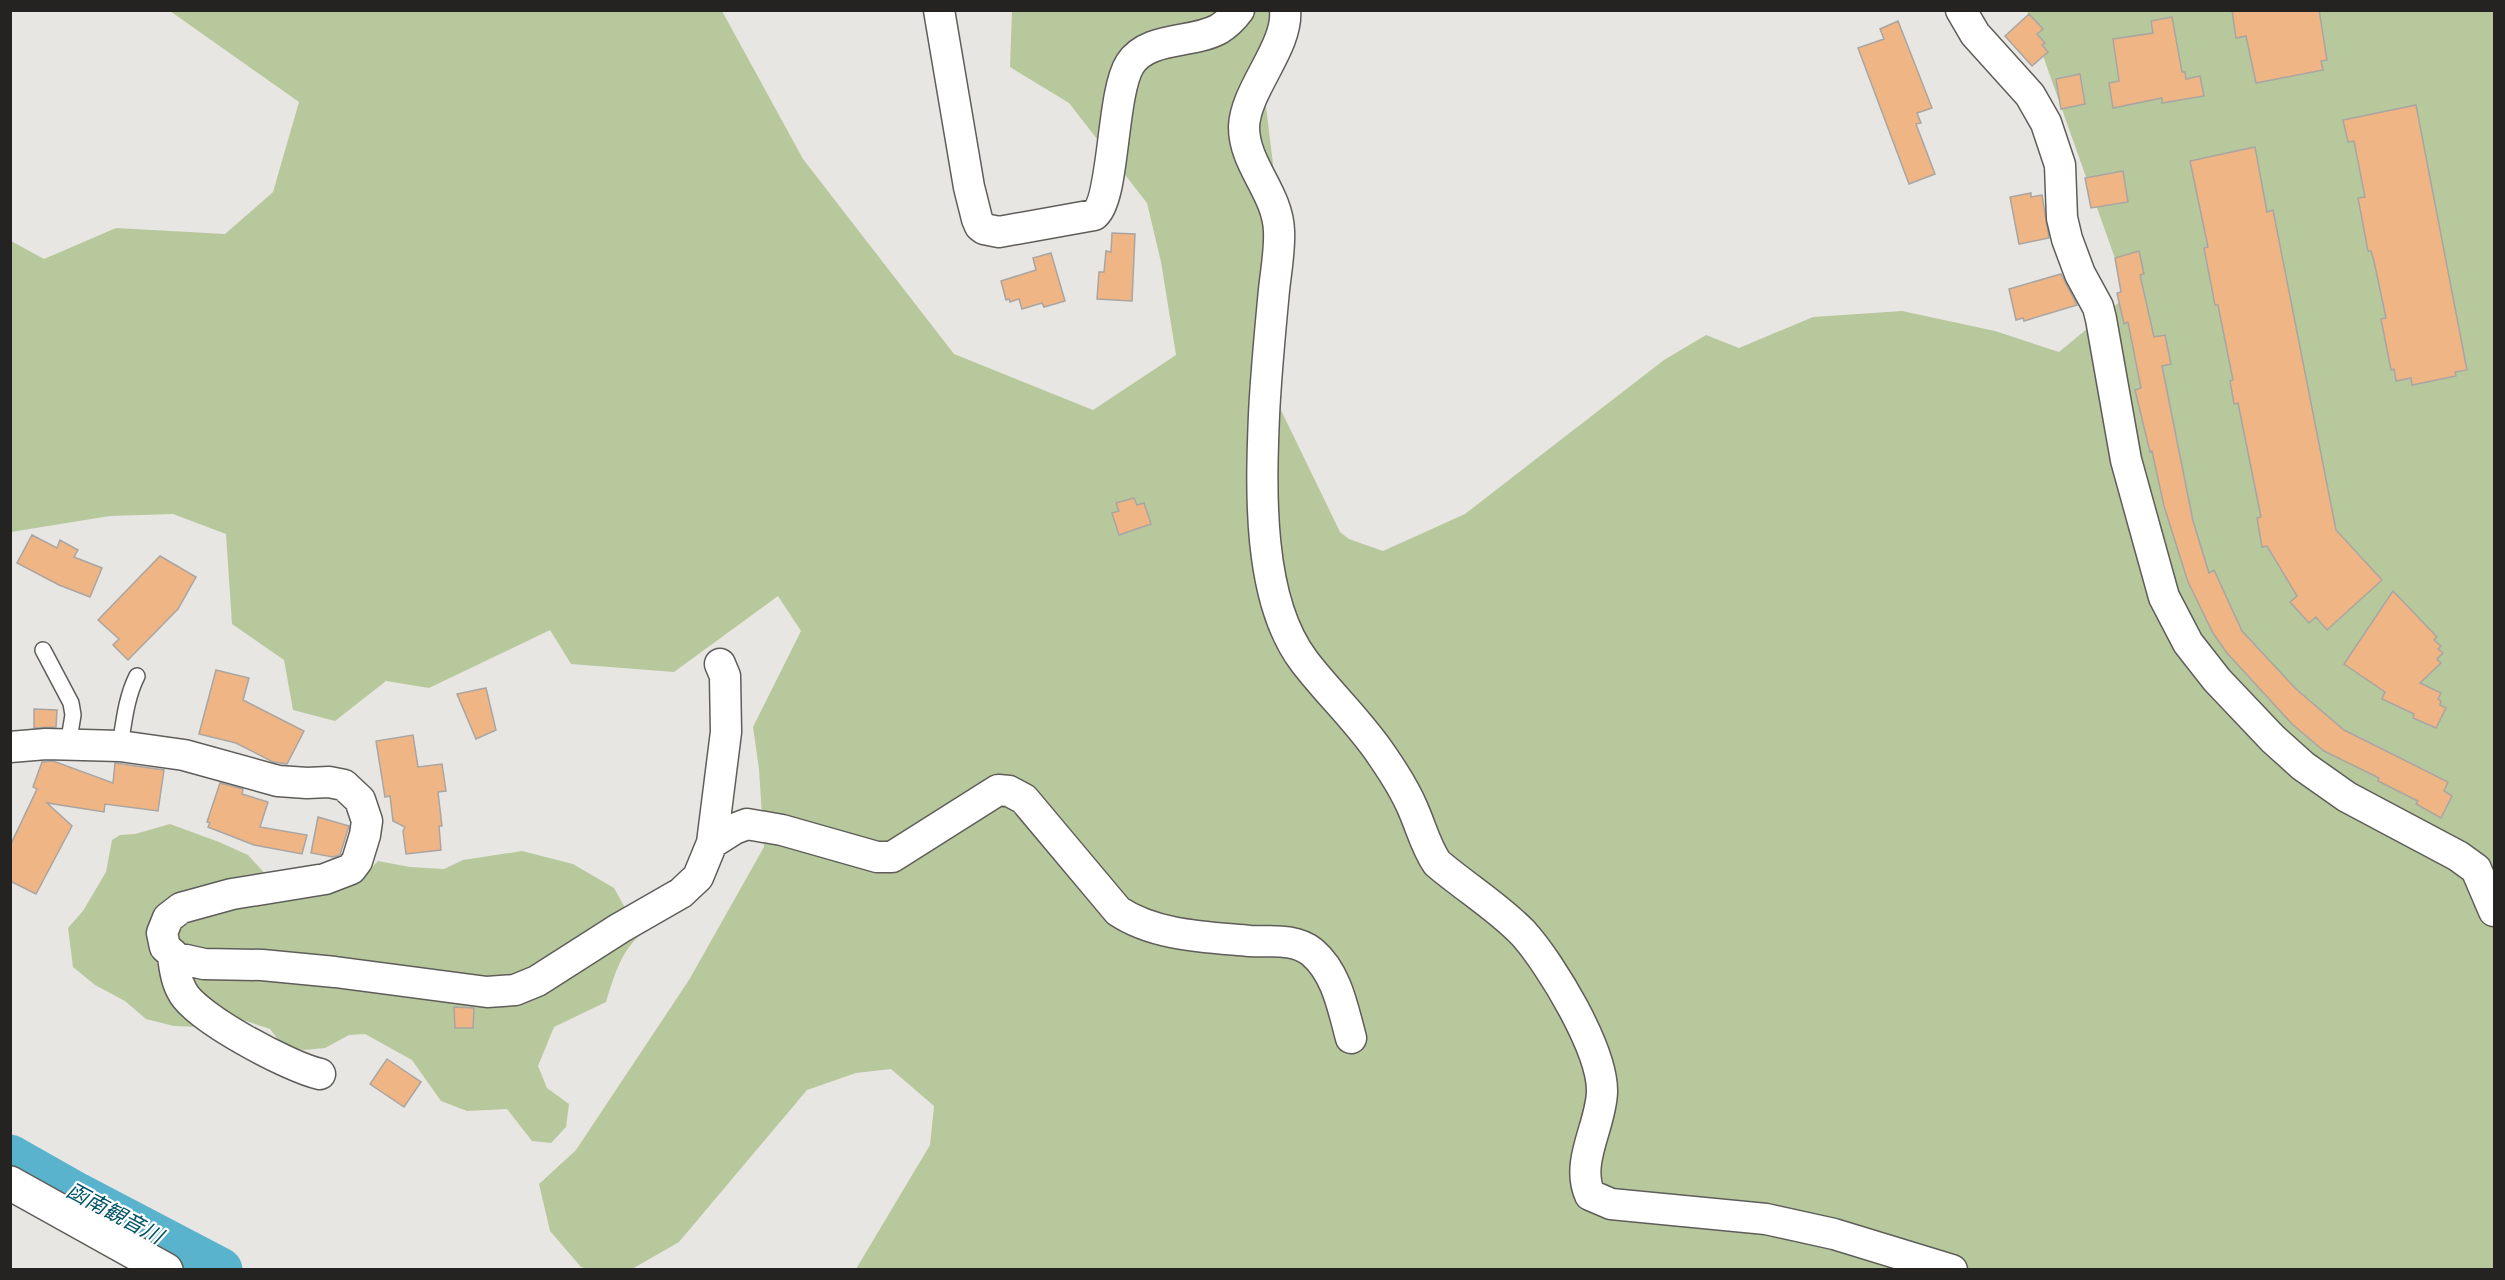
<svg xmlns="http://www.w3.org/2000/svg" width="2505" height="1280" font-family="Helvetica,'Noto Sans JP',sans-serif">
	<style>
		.green { fill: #b7c89c }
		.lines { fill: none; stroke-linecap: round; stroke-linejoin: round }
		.river { stroke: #5ab3cc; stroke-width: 45 }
		.building { fill: #efb585; stroke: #a9a5a2; stroke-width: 1.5 }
		.service-casing { stroke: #5f5d5a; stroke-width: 18 }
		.minor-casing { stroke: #5f5d5a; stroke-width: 33 }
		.tertiary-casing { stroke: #5f5d5a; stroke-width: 36 }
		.service { stroke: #fff; stroke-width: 15 }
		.minor { stroke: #fff; stroke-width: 30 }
		.tertiary { stroke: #fff; stroke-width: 33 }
		.labels { text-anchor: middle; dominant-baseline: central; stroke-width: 4.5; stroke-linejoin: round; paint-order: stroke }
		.water-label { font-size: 21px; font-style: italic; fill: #035466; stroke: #fff }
	</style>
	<rect width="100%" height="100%" fill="#e8e6e2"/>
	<path class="green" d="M 170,11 L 722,11 L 803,159 L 954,354 L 1093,410 L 1176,355 L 1161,262 L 1147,203 L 1069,103 L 1010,67 L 1012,11 L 1276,11 L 1265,98 L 1287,280 L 1279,406 L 1340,532 L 1349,539 L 1383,551 L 1465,514 L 1664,360 L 1706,335 L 1739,348 L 1813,317 L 1902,311 L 1995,331 L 2059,352 L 2128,295 L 2027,11 L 2494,11 L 2494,1269 L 856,1269 L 930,1145 L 934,1106 L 891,1069 L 856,1073 L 807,1090 L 679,1242 L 632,1269 L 587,1269 L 581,1267 L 550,1231 L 539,1184 L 576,1150 L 689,980 L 764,847 L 759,769 L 753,727 L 801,631 L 778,596 L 674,672 L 571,664 L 550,630 L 429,688 L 386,681 L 335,721 L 293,710 L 284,660 L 232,624 L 226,534 L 173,514 L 110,516 L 11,532 L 11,241 L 44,259 L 116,228 L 225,234 L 273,192 L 299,102 Z
		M 170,824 L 219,842 L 248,855 L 268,877 L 329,890 L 356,884 L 378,861 L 410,867 L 444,869 L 463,860 L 522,851 L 573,864 L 614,888 L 640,935 C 620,953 614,977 606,1002 L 554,1027 L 538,1066 L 547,1088 L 569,1104 L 566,1127 L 551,1143 L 532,1141 L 507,1109 L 467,1111 L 441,1101 L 412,1060 L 365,1034 L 349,1035 L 325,1048 L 304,1050 L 282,1045 L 270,1029 L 240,1019 L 198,1027 L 174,1026 L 146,1019 L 125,1001 L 95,985 L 73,967 L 68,928 L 83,911 L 106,872 L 112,840 L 120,835 L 135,834 Z"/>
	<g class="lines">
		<path class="river" d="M 10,1157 L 77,1195 L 220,1270"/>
	</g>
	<path class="building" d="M 2232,10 L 2319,10 L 2327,60 L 2321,61 L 2323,70 L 2256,83 L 2246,36 L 2236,38 Z
		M 2029,14 L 2043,29 L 2037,34 L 2045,43 L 2042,45 L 2048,52 L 2032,66 L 2005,36 Z
		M 2172,17 L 2182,72 L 2185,72 L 2186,79 L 2200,76 L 2204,96 L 2162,103 L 2162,98 L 2113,108 L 2109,83 L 2119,81 L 2113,39 L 2153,33 L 2151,21 Z
		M 1898,21 L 1932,108 L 1917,113 L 1921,123 L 1916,124 L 1935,174 L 1909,184 L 1858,48 L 1884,39 L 1880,29 Z
		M 2080,74 L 2085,104 L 2061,109 L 2056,79 Z
		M 2416,105 L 2467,370 L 2455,372 L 2456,376 L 2412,385 L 2411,378 L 2396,381 L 2394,369 L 2391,370 L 2381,319 L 2386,318 L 2374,261 L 2371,251 L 2368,251 L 2358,198 L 2365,197 L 2354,141 L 2348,142 L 2343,120 Z
		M 2255,147 L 2267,212 L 2273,210 L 2336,530 L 2382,580 L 2327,630 L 2316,617 L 2309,623 L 2290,602 L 2297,596 L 2267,546 L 2262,547 L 2257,518 L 2261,517 L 2238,403 L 2234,404 L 2230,381 L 2233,380 L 2218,305 L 2215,305 L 2204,248 L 2208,247 L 2190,161 Z
		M 2123,171 L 2128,202 L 2091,208 L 2085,178 Z
		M 2031,193 L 2031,197 L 2042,195 L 2049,238 L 2019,244 L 2010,197 Z
		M 1112,233 L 1135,234 L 1132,301 L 1097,299 L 1099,272 L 1104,272 L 1106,251 L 1111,252 Z
		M 2139,251 L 2144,274 L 2140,275 L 2154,337 L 2165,335 L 2171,364 L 2162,366 L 2193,521 L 2209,573 L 2214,570 L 2242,631 L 2296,689 L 2344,730 L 2448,782 L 2444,791 L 2452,796 L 2441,818 L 2416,804 L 2418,801 L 2378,781 L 2379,778 L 2324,751 L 2292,724 L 2227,653 L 2213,633 L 2188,582 L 2164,506 L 2152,451 L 2150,452 L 2135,390 L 2141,388 L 2128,322 L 2124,324 L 2117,293 L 2121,292 L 2115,258 Z
		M 1051,253 L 1065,301 L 1044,307 L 1042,303 L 1022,309 L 1019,299 L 1010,302 L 1009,299 L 1006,300 L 1001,281 L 1036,270 L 1033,258 Z
		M 2061,274 L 2077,305 L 2024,321 L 2023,318 L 2016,320 L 2009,289 Z
		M 1134,498 L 1137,505 L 1144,503 L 1151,524 L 1119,535 L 1112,513 L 1119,511 L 1116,503 Z
		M 32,535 L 57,548 L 60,540 L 78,550 L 74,557 L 102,568 L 90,597 L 59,585 L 17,563 Z
		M 160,556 L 196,577 L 178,609 L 128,660 L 113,645 L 119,639 L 98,620 Z
		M 2393,591 L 2437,637 L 2434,640 L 2441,646 L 2438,649 L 2443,653 L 2437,659 L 2441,663 L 2420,683 L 2441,693 L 2438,699 L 2441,701 L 2440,705 L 2446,708 L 2436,728 L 2413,718 L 2414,714 L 2382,699 L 2385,692 L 2344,664 Z
		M 216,670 L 249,678 L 243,700 L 304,731 L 287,764 L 273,762 L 236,743 L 199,734 Z
		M 486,688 L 496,730 L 476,739 L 457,694 Z
		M 34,709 L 57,710 L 56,727 L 34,728 Z
		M 413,735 L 418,767 L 442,764 L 446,791 L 438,792 L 442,826 L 439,826 L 441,850 L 406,854 L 403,831 L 405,827 L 393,821 L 390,796 L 385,797 L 376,741 Z
		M 53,761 L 113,783 L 115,763 L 164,770 L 158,811 L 105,804 L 104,812 L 47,803 L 72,826 L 36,894 L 10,881 L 10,846 L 37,789 L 33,787 L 42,762 Z
		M 220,783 L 243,789 L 242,794 L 268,802 L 260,827 L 307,835 L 302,854 L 254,845 L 208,827 L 210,823 L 207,822 Z
		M 318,817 L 349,826 L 340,855 L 333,857 L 311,853 Z
		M 454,1007 L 474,1008 L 473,1028 L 455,1028 Z
		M 387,1059 L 421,1082 L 404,1107 L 370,1084 Z"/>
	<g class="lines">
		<g class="service-casing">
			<path id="service" d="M 43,650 L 71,703 L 73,715 L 68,745
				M 120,746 C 124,722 126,698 137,676"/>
		</g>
		<g class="minor-casing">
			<path id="minor" d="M 939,10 L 969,187 L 977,219 L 980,226 L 984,229 L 999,232 L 1094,215 C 1115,200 1111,94 1130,64 C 1148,36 1192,44 1219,29 C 1227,24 1233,18 1239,10
				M 1285,10 C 1289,46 1245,90 1244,127 C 1244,165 1278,193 1279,231 C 1280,250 1276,271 1274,290 C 1270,332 1266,373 1264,415 C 1261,489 1257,599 1304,661 C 1329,694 1360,722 1383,757 C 1394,773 1405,790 1413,809 C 1421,827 1426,847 1437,863 C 1465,887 1498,907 1523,933 C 1551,964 1603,1050 1602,1092 C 1601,1126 1575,1162 1590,1195 L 1611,1204 L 1766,1219 L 1834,1234 L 1952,1270
				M 1961,10 L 1975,34 L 2030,95 L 2046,123 L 2060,165 L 2062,218 L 2067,239 L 2080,274 L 2098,307 L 2101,319 L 2126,460 L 2144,525 L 2164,597 L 2188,643 L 2217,680 L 2273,739 L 2303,766 L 2347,797 L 2458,856 L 2476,869 L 2494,911
				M 10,747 L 46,744 L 120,746 L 184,755 L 278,781 L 307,783 L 329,782 L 344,785 L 360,800 L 367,821 L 365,835 L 357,861 L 351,869 L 325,879 L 232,894 L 181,908 L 168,918 L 162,933 L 165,947 L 177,958 L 204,964 L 262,965 L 335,972 L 487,992 L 515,990 L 537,981 L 620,928 L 681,893 L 698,877 L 712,843 L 726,732 L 725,676 L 720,664
				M 712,843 L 734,829 L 747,824 L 782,830 L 877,857 L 892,857 L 998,790 L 1009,791 L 1024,799 L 1118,911 C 1155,936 1207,937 1250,941 C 1271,942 1295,938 1312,952 C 1337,973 1343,1009 1351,1038
				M 173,955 C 174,966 176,981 182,991 C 194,1017 291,1068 320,1074"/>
		</g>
		<g class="tertiary-casing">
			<path id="tertiary" d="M 10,1183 L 166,1270"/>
		</g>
		<use href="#service" class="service"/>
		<use href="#minor" class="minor"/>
		<use href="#tertiary" class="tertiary"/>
	</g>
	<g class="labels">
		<g class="water-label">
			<text transform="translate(115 1213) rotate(28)">函南観音川</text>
		</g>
	</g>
	<rect width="2505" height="1280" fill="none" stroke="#242322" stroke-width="24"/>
</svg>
